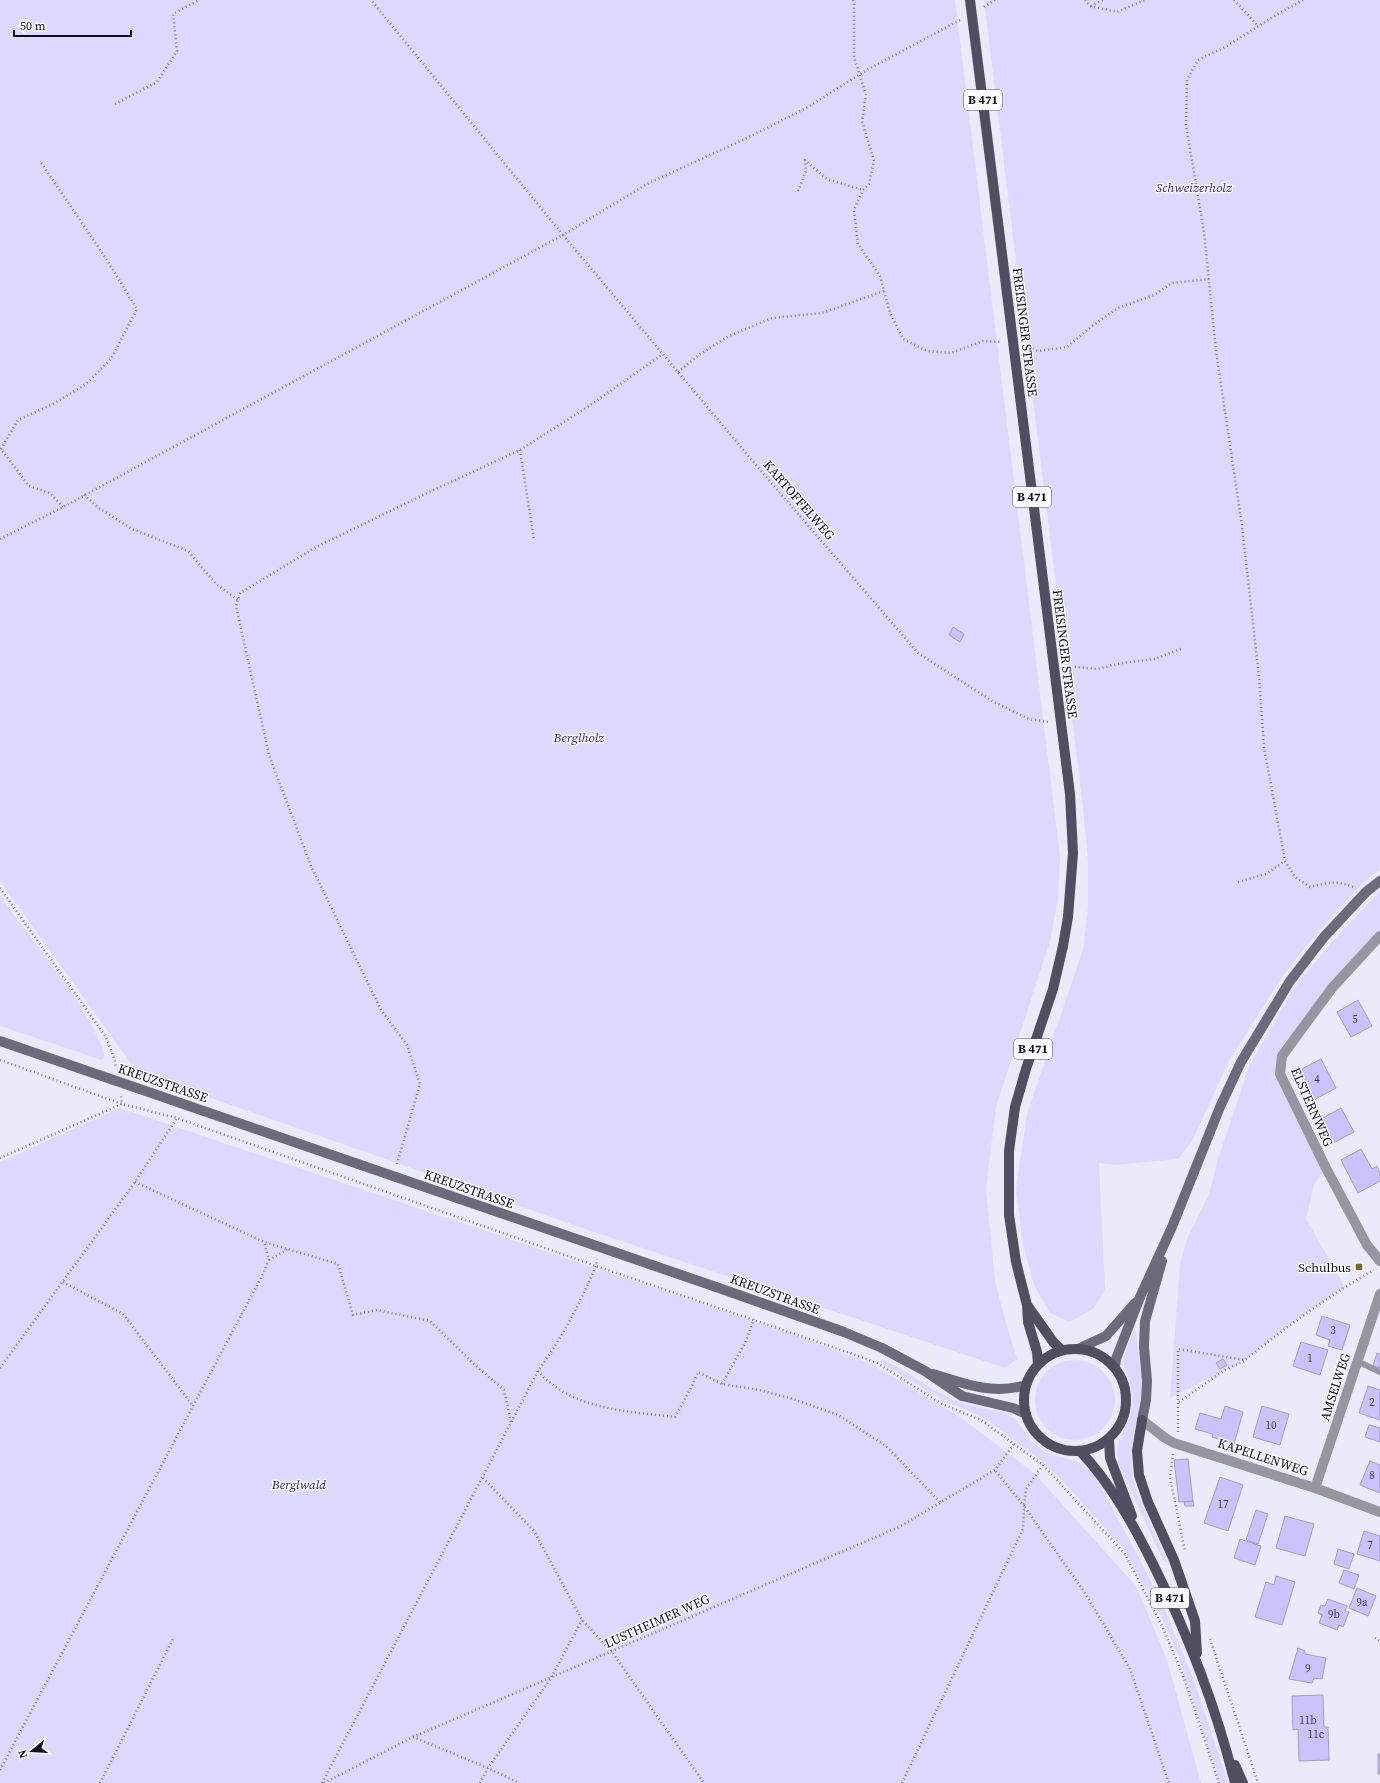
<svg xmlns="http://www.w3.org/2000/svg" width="1380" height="1783" font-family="'Source Serif 4',serif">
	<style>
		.green { fill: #dcd8fe }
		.building { fill: #cac3fb; stroke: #a2a0ba }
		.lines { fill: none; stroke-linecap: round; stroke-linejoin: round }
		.path { stroke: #7c7b88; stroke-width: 2.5; stroke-dasharray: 1 3; stroke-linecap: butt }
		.lane { stroke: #9695a0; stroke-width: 6 }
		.street { stroke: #9695a0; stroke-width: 10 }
		.secondary { stroke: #6d6b7b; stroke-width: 10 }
		.primary { stroke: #504e61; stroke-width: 10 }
		.poi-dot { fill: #717216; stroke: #f9f9fe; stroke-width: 1.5 }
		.labels { text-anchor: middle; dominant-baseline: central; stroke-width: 3; stroke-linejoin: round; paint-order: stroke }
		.number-label { font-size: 11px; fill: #3e3c51 }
		.shield { fill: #f9f9fe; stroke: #56555d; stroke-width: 1 }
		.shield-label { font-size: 12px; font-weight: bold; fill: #100f18 }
		.park-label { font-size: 13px; font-style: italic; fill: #2f1f5e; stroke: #f9f9fe }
		.street-label { font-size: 13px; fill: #100f18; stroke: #f9f9fe }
		.poi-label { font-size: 13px; fill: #100f18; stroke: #f9f9fe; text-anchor: end }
	</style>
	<rect width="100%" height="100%" fill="#ebeafb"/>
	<path class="green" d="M 0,0 L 955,0 L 1060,856 L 1058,899 L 1050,941 L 996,1107 L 986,1189 L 995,1281 L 1002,1309 L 1017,1359 L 1005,1368 L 594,1232 L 137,1072 L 0,881 Z
		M 984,0 L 1380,0 L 1380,869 L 1361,885 L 1317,933 L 1282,977 L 1230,1059 L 1192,1141 L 1178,1159 L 1115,1165 L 1099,1163 L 1105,1289 L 1094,1308 L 1070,1322 L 1050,1313 L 1034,1285 L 1023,1244 L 1016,1189 L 1027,1114 L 1083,950 L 1088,908 L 1088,861 L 1083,807 Z
		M 1380,891 L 1380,936 L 1282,1056 L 1280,1074 L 1326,1168 L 1314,1185 L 1306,1219 L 1345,1287 L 1291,1323 L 1245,1360 L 1170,1398 L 1180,1264 L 1187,1239 L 1209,1194 L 1218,1159 L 1250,1064 L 1294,988 L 1332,942 Z
		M 0,895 C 35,947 85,997 105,1056 L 102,1060 L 0,1026 Z
		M 120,1108 L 806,1339 L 873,1365 L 960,1417 L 1033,1472 L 1136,1586 L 1167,1660 L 1201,1783 L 0,1783 L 0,1162 Z
		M 1136,1330 L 1141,1378 L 1141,1394 L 1132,1443 L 1131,1462 L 1133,1479 L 1137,1493 L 1167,1562 L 1165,1562 L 1162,1558 L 1119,1465 C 1112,1438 1129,1431 1132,1407 C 1133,1397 1132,1389 1129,1379 C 1127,1372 1123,1366 1124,1359 C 1125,1350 1130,1341 1133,1333 Z
		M 882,1359 L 898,1367 L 934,1390 L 954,1400 L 972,1406 L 1005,1413 L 1015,1419 L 1033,1443 L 1047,1453 L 1081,1463 L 1095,1476 L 1139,1558 L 1165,1610 L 1192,1675 L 1228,1783 L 1220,1783 L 1178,1655 L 1161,1616 L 1124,1549 L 1060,1478 L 1038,1458 L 990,1422 L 967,1410 L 944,1401 L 880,1362 Z
		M1035 1400a40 40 0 1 1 80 0a40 40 0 1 1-80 0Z"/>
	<path class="building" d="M 953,627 L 964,634 L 960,642 L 949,635 Z
		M 1358,1000 L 1372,1026 L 1351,1037 L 1337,1012 Z
		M 1321,1059 L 1336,1088 L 1314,1100 L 1298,1071 Z
		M 1341,1108 L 1354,1132 L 1331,1144 L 1319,1120 Z
		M 1361,1149 L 1372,1169 L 1377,1166 L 1380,1173 L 1380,1181 L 1358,1193 L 1341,1160 Z
		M 1322,1316 L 1350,1325 L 1342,1350 L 1328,1346 L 1330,1340 L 1316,1335 Z
		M 1301,1342 L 1328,1350 L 1320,1375 L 1293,1366 Z
		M 1377,1353 L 1380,1354 L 1380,1368 L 1373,1366 Z
		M 1223,1359 L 1227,1365 L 1220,1369 L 1216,1363 Z
		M 1368,1386 L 1380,1390 L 1380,1420 L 1359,1413 Z
		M 1225,1406 L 1243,1412 L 1234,1444 L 1212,1437 L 1213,1434 L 1195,1429 L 1200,1413 L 1221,1419 Z
		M 1262,1406 L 1289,1414 L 1280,1445 L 1253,1437 Z
		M 1369,1425 L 1380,1428 L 1380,1442 L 1365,1437 Z
		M 1188,1459 L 1193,1501 L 1179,1502 L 1174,1460 Z
		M 1370,1461 L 1380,1465 L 1380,1493 L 1360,1485 Z
		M 1220,1477 L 1243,1485 L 1228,1531 L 1204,1523 Z
		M 1193,1501 L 1194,1506 L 1185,1506 L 1184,1502 Z
		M 1256,1510 L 1268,1514 L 1258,1544 L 1246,1540 Z
		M 1285,1516 L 1314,1524 L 1305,1556 L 1276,1548 Z
		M 1364,1531 L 1380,1536 L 1380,1561 L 1357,1554 Z
		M 1240,1539 L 1261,1546 L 1255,1565 L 1234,1558 Z
		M 1338,1549 L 1354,1554 L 1349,1569 L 1334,1564 Z
		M 1344,1570 L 1359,1575 L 1354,1589 L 1339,1583 Z
		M 1276,1576 L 1295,1582 L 1282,1625 L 1255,1617 L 1266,1582 L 1274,1585 Z
		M 1357,1588 L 1376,1596 L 1368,1616 L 1349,1608 Z
		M 1328,1599 L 1347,1606 L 1345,1611 L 1349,1612 L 1343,1627 L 1339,1625 L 1337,1630 L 1319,1623 L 1322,1615 L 1318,1613 L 1321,1605 L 1325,1606 Z
		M 1298,1648 L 1305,1651 L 1305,1654 L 1326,1658 L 1322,1679 L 1314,1678 L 1312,1683 L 1289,1679 Z
		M 1323,1695 L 1324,1727 L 1328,1727 L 1329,1760 L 1299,1761 L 1298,1729 L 1293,1730 L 1292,1696 Z
		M 1378,1754 L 1380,1754 L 1380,1774 L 1378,1774 Z"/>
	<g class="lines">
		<path class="path" d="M 853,0 L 854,3 L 854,57 L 866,95 L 862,121 L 874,161 L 869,184 L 863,190 L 854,210 L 858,244 L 880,276 L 890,313 L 903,339 L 927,351 L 951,353 L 983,341 L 1001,342
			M 1085,0 L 1090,6 L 1117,12 L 1145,0
			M 1234,0 L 1258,26
			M 1303,0 L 1276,15 L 1227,46 L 1198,60 L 1187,80 L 1186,125 L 1204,232 L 1216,351 L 1242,526 L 1259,677 L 1264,747 L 1285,861 L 1295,877 L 1310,887 C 1328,883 1336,880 1353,887
			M 1091,6 L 1103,0
			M 984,7 L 995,0
			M 960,20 L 865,71 L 808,107 L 749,137 L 647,184 L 563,235 L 761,471 L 918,653 L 992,701 L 1029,719 L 1049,722
			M 115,104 L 157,82 L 177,51 L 173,14 L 199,0
			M 798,191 L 806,171 L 805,160 L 827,179 L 863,190
			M 1025,346 L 1038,351 L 1067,347 L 1092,326 L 1118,308 L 1154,295 L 1172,283 L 1209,279
			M 678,372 L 700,354 L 729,336 L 772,318 L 822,313 L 884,291
			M 0,448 L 29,486 L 50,493 L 63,507
			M 1,449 L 18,420 L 53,404 L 86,384 L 111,359 L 137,309 L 105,257 L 40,161
			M 520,450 L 534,540
			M 84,495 L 99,508 L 132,529 L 188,551 L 216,584 L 238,600
			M 0,539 L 63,507 L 563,235 L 371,0
			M 1067,669 L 1075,667 L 1097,669 L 1122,663 L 1155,659 L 1183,648
			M 1238,882 L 1266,874 L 1285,861
			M 0,888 L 106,1037 L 114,1058 L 116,1068
			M 0,1060 L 122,1104 L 177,1118 L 596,1266 L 850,1353 L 877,1363 L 942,1404 L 981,1420 L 1043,1465 L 1125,1554 L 1163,1628 L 1184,1678 L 1219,1783
			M 0,1158 L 122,1104 L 121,1096
			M 397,1164 L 420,1084 L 407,1045 L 381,1010 L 311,866 L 269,755 L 236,606 L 240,593 L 318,546 L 427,493 L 520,450 L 589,406 L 663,354
			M 135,1182 L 264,1242 L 338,1264 L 353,1315 L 377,1310 L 430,1321 L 475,1365 L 504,1390 L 511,1422
			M 269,1260 L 288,1249
			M 63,1282 L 123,1314 L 193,1406
			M 0,1368 L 135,1182 L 177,1118
			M 538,1371 C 572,1410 626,1411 675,1417 L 690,1390 L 698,1372 L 722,1384 L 759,1390 L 793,1399 L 838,1415 L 886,1446 L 940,1502
			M 722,1384 L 746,1341 L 754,1319
			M 1179,1402 L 1223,1371 L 1244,1361
			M 1178,1432 L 1178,1349 L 1245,1360 C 1286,1327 1328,1296 1374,1270
			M 1173,1454 L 1170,1477 L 1185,1552
			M 1043,1465 L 1026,1489 L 1024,1506 L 1085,1593 L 1130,1669 L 1169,1783
			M 483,1478 L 534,1531 L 582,1620 L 612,1652 L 704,1783
			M 1375,1638 L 1380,1641
			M 1210,1639 L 1258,1783
			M 413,1737 L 488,1768 L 519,1783
			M 0,1770 L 263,1274 L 269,1260 L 264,1242
			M 100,1783 L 174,1637
			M 322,1783 L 538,1371 C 563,1336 579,1305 596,1266 L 597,1259
			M 324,1783 L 413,1737 L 899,1527 L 995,1470 L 1014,1444
			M 480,1783 L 488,1768 L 551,1678 L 582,1620
			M 902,1783 L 1023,1529 L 1024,1506 L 995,1470"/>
		<path class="lane" d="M 1357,1361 L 1380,1372"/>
		<path class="street" d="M 1380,936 L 1332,988 L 1282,1056 L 1280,1074 L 1326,1168 L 1367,1245 L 1380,1261
			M 1142,1420 L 1165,1438 L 1174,1443 L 1315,1488 L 1380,1512
			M 1315,1488 L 1380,1294"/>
		<path class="secondary" d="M 0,1041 L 719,1288 L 844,1332 L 882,1348 L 925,1371 L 962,1396 L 1013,1408 L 1026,1414
			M 1080,1348 L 1106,1336 L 1135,1303
			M 1115,1367 L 1116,1359 L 1140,1297 L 1172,1227 L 1220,1107 L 1241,1062 L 1290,981 L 1324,937 L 1366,892 L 1380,881
			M 933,1374 C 964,1384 993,1395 1026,1385
			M 1142,1420 L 1146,1400 L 1147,1381 L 1144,1347 L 1145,1321 L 1162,1261"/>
		<path class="primary" d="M 970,0 L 1070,794 L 1073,853 L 1068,917 L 1063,946 L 1053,989 L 1026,1069 L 1015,1107 L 1009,1151 L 1009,1215 L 1016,1262 L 1027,1305 L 1028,1322 L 1037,1352 L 1038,1364
			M 1027,1305 L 1054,1343 L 1062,1350
			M1024 1400a51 51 0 1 1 102 0a51 51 0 1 1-102 0Z
			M 1142,1420 L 1137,1451 L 1139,1475 L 1148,1502 L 1174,1560 L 1195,1621 L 1197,1653
			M 1109,1439 L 1110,1458 L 1132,1516
			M 1081,1452 C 1111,1484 1133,1524 1153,1564 C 1188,1634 1216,1707 1235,1783
			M 1235,1765 L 1243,1783"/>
	</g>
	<rect class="poi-dot" x="1355" y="1263" width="8" height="8" rx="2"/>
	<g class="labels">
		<g class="number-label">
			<text x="1355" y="1019">5</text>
			<text x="1317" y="1079">4</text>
			<text x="1333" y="1330">3</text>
			<text x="1310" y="1358">1</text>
			<text x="1372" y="1402">2</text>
			<text x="1271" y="1425">10</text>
			<text x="1372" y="1475">8</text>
			<text x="1223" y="1504">17</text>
			<text x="1370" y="1545">7</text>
			<text x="1362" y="1602">9a</text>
			<text x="1334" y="1614">9b</text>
			<text x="1308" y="1668">9</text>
			<text x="1308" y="1720">11b</text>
			<text x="1316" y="1734">11c</text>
		</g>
		<g class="shield">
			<rect x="964" y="90" width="38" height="20" rx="3"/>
			<rect x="1013" y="487" width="38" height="20" rx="3"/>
			<rect x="1014" y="1039" width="38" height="20" rx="3"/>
			<rect x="1151" y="1588" width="38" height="20" rx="3"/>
		</g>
		<g class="shield-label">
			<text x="983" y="100">B 471</text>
			<text x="1032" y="497">B 471</text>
			<text x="1033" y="1049">B 471</text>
			<text x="1170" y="1598">B 471</text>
		</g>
		<g class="park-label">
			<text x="1194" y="187">Schweizerholz</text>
			<text x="579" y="737">Berglholz</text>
			<text x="299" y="1484">Berglwald</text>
		</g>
		<g class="street-label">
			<text transform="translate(1025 332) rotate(83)">FREISINGER STRASSE</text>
			<text transform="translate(799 500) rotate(49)">KARTOFFELWEG</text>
			<text transform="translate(1065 654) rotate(83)">FREISINGER STRASSE</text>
			<text transform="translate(163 1083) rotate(19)">KREUZSTRASSE</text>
			<text transform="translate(1312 1107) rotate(66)">ELSTERNWEG</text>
			<text transform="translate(469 1189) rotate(19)">KREUZSTRASSE</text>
			<text transform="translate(775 1294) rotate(20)">KREUZSTRASSE</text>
			<text transform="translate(1335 1387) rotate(-72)">AMSELWEG</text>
			<text transform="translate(1263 1457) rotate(18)">KAPELLENWEG</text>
			<text transform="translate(657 1621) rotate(-24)">LUSTHEIMER WEG</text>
		</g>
		<g class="poi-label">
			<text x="1351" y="1267">Schulbus</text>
		</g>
	</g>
	<g transform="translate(32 1751) rotate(252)" stroke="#f9f9fe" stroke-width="3" paint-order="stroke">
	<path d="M0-3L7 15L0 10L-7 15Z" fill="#100f18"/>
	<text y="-6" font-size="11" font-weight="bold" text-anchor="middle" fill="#100f18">N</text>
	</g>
	<path d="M14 30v6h117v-6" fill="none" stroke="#100f18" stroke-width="2"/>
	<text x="20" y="30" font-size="12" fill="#100f18" stroke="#f9f9fe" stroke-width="3" paint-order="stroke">50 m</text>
</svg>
